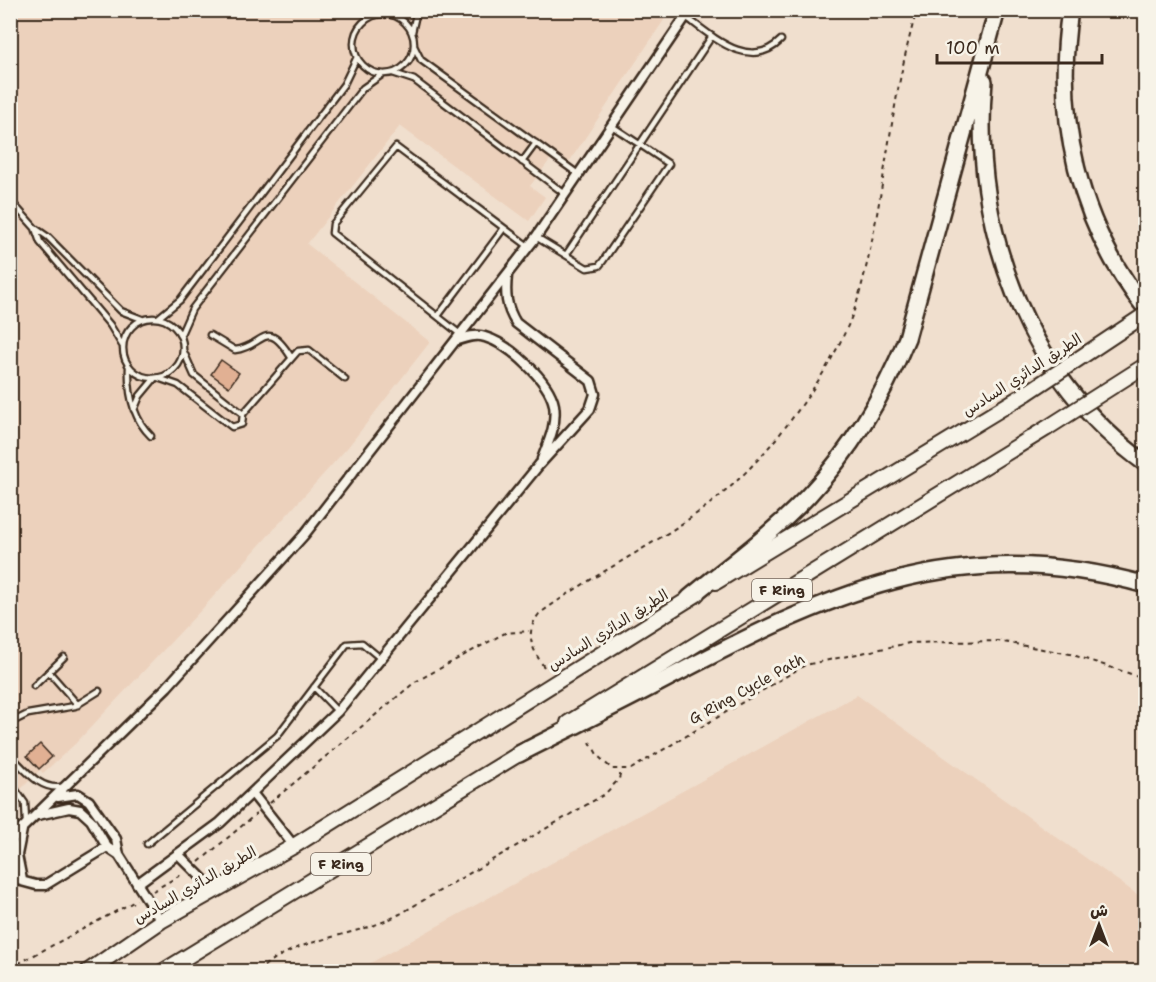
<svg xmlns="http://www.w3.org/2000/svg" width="1156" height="982" font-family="'Shantell Sans','Playpen Sans Arabic',sans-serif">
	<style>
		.built { fill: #ecd1bc }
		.building { fill: #e1b093; stroke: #3b2a1e; stroke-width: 1.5 }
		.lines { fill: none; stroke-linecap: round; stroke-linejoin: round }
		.service-casing { stroke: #3b2a1e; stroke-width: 9 }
		.minor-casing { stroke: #3b2a1e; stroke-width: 13 }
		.trunk-casing { stroke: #3b2a1e; stroke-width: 18 }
		.motorway-casing { stroke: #3b2a1e; stroke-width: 20 }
		.path { stroke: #3b2a1e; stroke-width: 2; stroke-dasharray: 4.5 4.5; stroke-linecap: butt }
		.service { stroke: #f7f3e8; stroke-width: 4.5 }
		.minor { stroke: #f7f3e8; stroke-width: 8 }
		.trunk { stroke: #f7f3e8; stroke-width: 14 }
		.motorway { stroke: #f7f3e8; stroke-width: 15 }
		.trunk-bridge-casing { stroke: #3b2a1e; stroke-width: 18; stroke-linecap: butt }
		.trunk-bridge { stroke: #f7f3e8; stroke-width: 14 }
		.labels { text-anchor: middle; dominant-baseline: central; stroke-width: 6; stroke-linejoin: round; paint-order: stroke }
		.shield { fill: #f7f3e8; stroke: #73665b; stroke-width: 1.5 }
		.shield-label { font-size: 14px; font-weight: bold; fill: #3b2a1e }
		.street-label { font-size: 15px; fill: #3b2a1e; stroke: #f7f3e8 }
	</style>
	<rect width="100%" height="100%" fill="#f0dfce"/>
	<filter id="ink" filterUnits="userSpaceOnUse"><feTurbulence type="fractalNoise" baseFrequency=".0167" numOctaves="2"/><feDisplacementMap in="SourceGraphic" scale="12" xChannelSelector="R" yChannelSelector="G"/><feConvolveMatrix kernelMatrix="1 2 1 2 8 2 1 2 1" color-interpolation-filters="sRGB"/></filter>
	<g filter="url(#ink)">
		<path class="built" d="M 11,11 L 670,11 L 569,162 L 556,152 L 530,186 L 545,197 L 529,221 L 400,126 L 307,244 L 430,342 L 348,447 L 203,608 L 75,744 L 43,773 L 40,770 L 15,795 L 17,798 L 11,804 Z
			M 857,695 L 1145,900 L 1145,971 L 356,971 Z"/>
		<path class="building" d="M 221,360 L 239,373 L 229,387 L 211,374 Z
			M 40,744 L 52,757 L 39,769 L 27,756 Z"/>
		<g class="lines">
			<g class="service-casing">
				<path id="service" d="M354 44a30 30 0 1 1 60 0a30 30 0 1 1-60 0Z
					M 686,17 C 712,36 750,72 781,40
					M 412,32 L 417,10
					M 414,46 L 421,60 L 578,174
					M 393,73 L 414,80 L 565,194
					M 522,162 L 536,143
					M 10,200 L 35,228 L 48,237 L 121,311 L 142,319
					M 35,228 L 40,242 L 110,325 L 122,345
					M 536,237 L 587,268 L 599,266 L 603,261 L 669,164 L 612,126
					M 566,255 L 712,36
					M 438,316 L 504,228
					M123 348a30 30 0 1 1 60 0a30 30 0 1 1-60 0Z
					M 158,318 L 180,300 L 344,84 L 357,57
					M 460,334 L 332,233 L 333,224 L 396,147 L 528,246
					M 210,335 L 235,350 C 264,347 265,316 291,357
					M 180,336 L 192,309 L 363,88 L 383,74
					M 129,367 C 128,392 132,418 151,436
					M 158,378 L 178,385 L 232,427 L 242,424 L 243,414 L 194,375 L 183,350
					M 134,410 L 140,396 L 155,378
					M 243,414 L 298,351 L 309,350 L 345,379
					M 49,672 L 78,705
					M 34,686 L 64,657
					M 314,687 L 337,711
					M 10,723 L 28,714 L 75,706 L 99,691
					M 10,755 C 25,769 39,790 61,787
					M 10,782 L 25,803 L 26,822
					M 147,844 L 277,736 L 347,644 L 362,643 L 380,658"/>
			</g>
			<g class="minor-casing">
				<path id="minor" d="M 458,340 C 467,337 476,334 485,337 C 509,344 549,380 554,405 C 557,424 549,441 542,459
					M 252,793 L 294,846
					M 58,797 L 78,794 L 89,801 L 116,839 L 119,855 L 161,921
					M 38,815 L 69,808 L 80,810 L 91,820 L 107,847 L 119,855
					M 10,840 L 167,687 L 304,535 L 536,237 L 690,10
					M 178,854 L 216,892
					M 10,878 L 36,885 L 45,885 L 107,847
					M 22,880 L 17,855 L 22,830
					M 137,884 L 220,823 L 338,711 L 539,465 L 590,409 L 595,394 L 591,381 L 516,323 C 506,307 505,294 507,276"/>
			</g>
			<g class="trunk-casing">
				<path id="trunk" d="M 716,582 L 1027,393
					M 568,723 L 1047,428
					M 87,972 L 161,921 L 294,846 L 697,594
					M 162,972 L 527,749"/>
			</g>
			<g class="motorway-casing">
				<path id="motorway" d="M 1070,10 C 1054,117 1078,224 1146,309
					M 984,81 C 971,226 1025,376 1146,464
					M 689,598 C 729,565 772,534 808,496 C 851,450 883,397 907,338 L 997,10
					M 519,754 C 566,730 614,707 661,682 C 826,595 954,532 1146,585"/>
			</g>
			<path class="path" d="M 544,667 C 532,649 524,633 539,614 C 600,569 670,539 728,489 C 778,445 841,360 859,295 C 885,202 889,103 917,10
				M 590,742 L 598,756 L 612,769 L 631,769 L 805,665 L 909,643 L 998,641 L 1070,654 L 1134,675 L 1146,682
				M 270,803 L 415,682 L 505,633 L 529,631
				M 199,862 L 256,814
				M 153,891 L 184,873
				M 10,968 L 137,900
				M 257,972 C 298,935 354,939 400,914 L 605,794 L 619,779 L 621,771"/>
			<use href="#service" class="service"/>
			<use href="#minor" class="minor"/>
			<use href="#trunk" class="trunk"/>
			<use href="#motorway" class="motorway"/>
			<g class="trunk-bridge-casing">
				<path id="trunk-bridge" d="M 1027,393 L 1146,314
					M 1047,428 L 1146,365"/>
			</g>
			<use href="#trunk-bridge" class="trunk-bridge"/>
		</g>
	</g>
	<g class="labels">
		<g class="shield">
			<rect x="752" y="579" width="60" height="22" rx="4.5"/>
			<rect x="311" y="853" width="60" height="22" rx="4.5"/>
		</g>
		<g class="shield-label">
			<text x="782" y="590">F Ring</text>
			<text x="341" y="864">F Ring</text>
		</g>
		<g class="street-label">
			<text transform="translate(1022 375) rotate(-33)">الطريق الدائري السادس</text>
			<text transform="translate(608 630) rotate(-32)">الطريق الدائري السادس</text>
			<text transform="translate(747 689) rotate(-29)">G Ring Cycle Path</text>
			<text transform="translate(195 885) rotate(-30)">الطريق الدائري السادس</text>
		</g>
	</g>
	<rect width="1156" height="982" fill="none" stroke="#f7f3e8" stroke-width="36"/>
	<rect x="18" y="18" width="1120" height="946" fill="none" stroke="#3b2a1e" stroke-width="2" filter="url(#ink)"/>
	<g transform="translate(1099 925)" stroke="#f7f3e8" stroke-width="4.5" paint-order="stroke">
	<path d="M0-4.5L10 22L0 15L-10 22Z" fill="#3b2a1e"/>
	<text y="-9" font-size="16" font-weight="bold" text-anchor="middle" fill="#3b2a1e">ش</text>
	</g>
	<path d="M937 54v9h165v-9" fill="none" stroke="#3b2a1e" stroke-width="3"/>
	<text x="946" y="54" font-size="18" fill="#3b2a1e" stroke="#f7f3e8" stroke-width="4.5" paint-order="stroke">100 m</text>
</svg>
